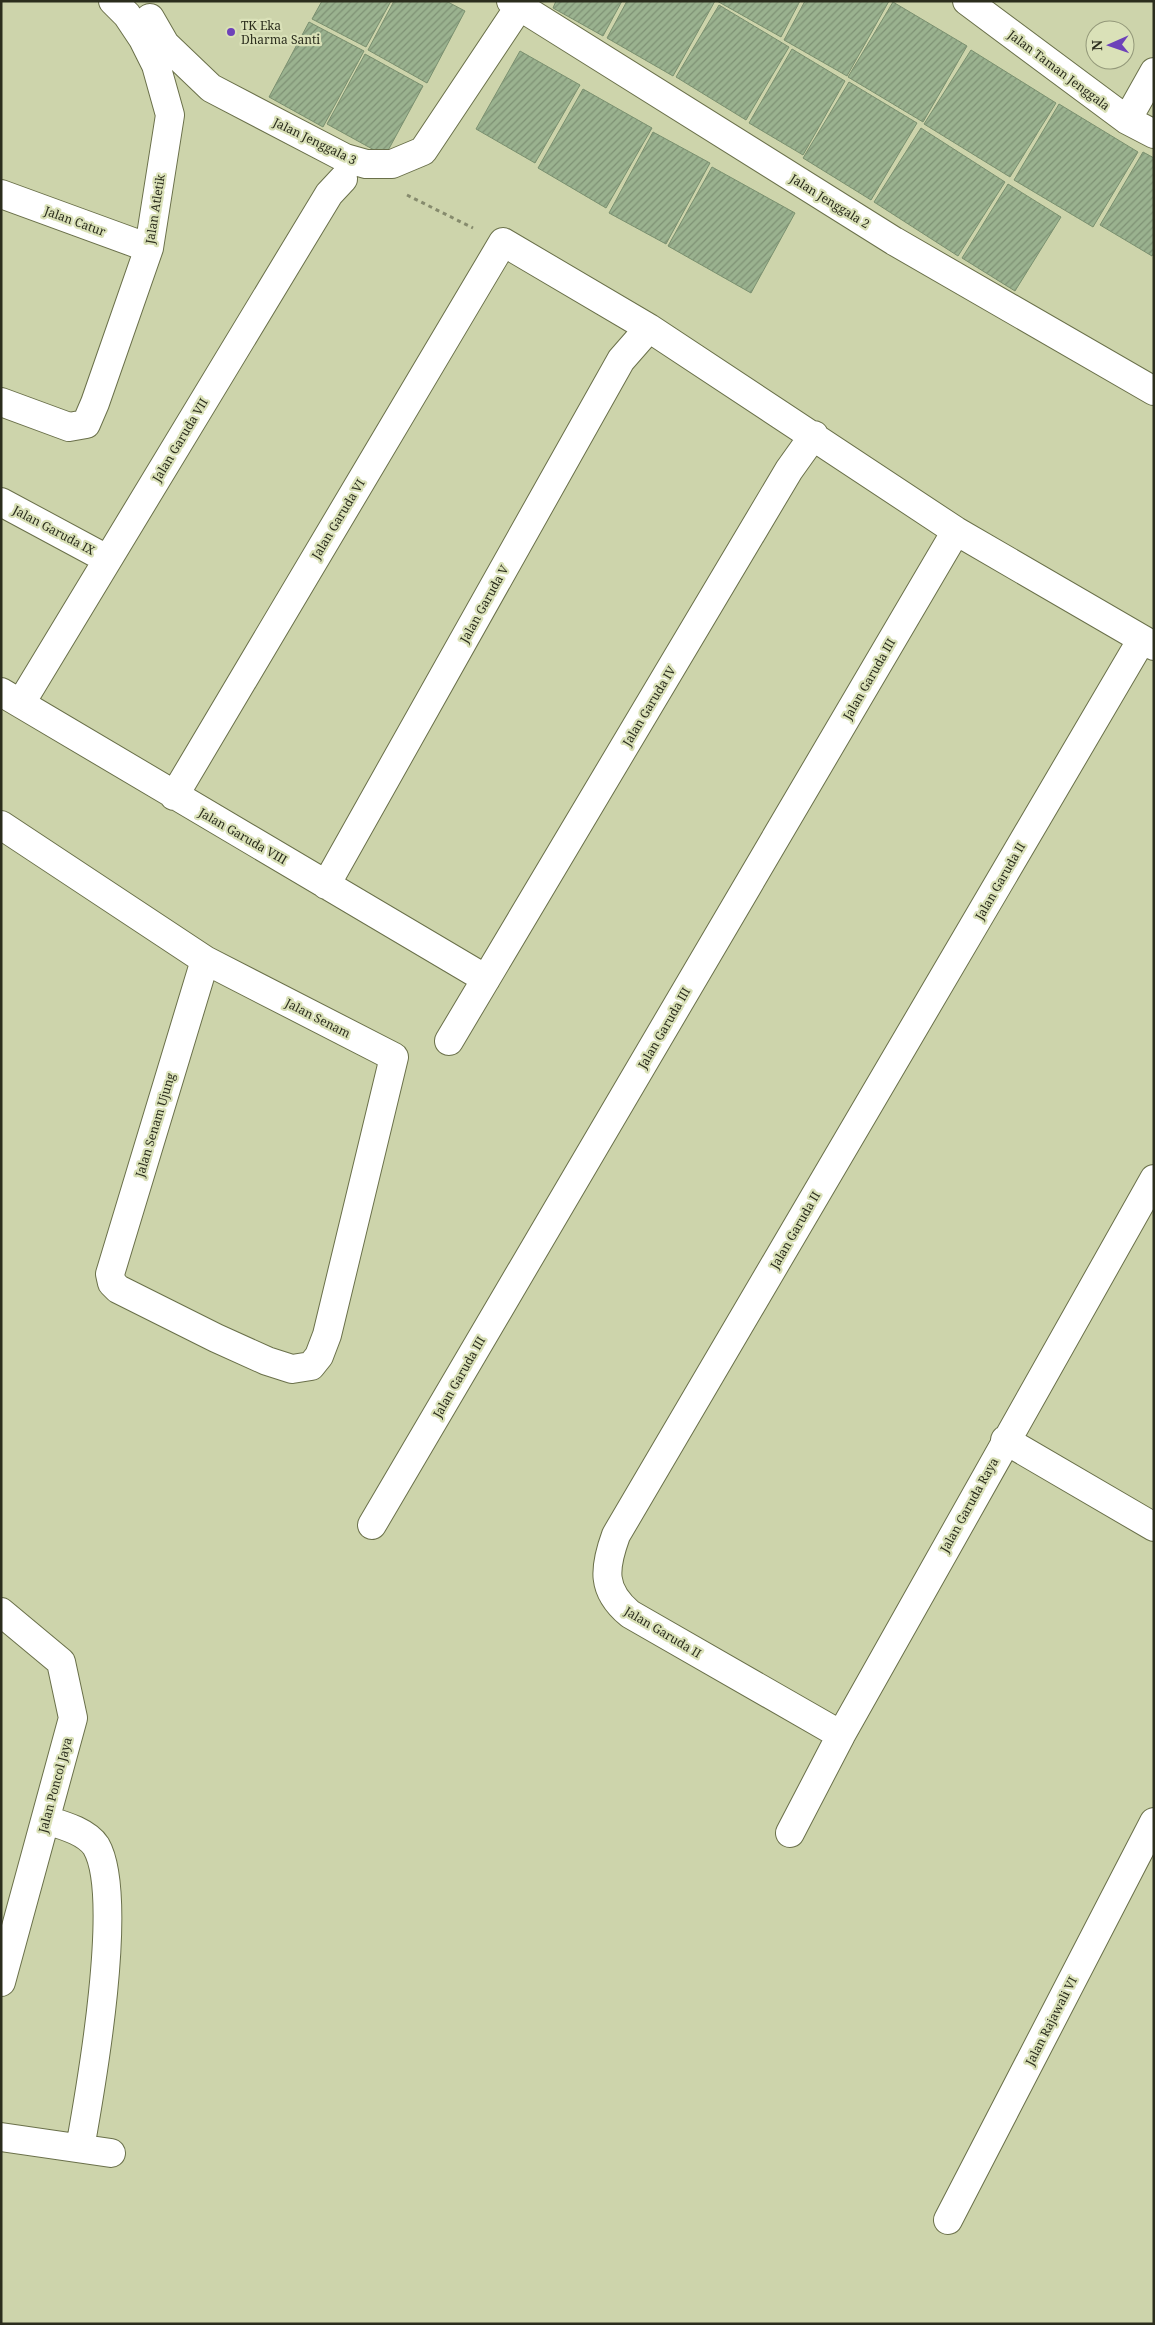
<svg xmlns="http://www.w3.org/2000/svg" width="1155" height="2325" font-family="'Noto Serif',serif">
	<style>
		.building { fill: url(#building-hatch); stroke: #7a906f }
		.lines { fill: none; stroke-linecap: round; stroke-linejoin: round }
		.street-casing { stroke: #6a704a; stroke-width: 30 }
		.path { stroke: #868b6d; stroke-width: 3; stroke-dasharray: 4 4; stroke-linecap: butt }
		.street { stroke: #fff; stroke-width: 28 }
		.poi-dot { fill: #6d41b9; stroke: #dae1b8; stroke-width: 2 }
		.labels { text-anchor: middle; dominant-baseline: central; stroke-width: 4.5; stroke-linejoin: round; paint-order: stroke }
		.poi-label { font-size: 12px; fill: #2b2d1d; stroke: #dae1b8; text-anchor: start }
		.street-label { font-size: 12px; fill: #2b2d1d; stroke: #dae1b8 }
	</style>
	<defs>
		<pattern id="building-hatch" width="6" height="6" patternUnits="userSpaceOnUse" patternTransform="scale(1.25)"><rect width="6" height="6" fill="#9ab28f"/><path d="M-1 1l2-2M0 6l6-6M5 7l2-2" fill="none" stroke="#7e9174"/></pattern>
	</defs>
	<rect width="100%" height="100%" fill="#cdd4ab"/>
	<path class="building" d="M 322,1 L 391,1 L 366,47 L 312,19 Z
		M 394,1 L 446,1 L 465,11 L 427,83 L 368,50 Z
		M 556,1 L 622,1 L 603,36 L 553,8 Z
		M 627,1 L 715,1 L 673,76 L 607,38 Z
		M 717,1 L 800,1 L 781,37 Z
		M 805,1 L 889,1 L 847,76 L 784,40 Z
		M 893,2 L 967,46 L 923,122 L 848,77 Z
		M 719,5 L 789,47 L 746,120 L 676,77 Z
		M 309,22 L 364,51 L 323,127 L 269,97 Z
		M 792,49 L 845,81 L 803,155 L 749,123 Z
		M 971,50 L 1056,103 L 1010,177 L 924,124 Z
		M 520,51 L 580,85 L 535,163 L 476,129 Z
		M 365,54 L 423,86 L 385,156 L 327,124 Z
		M 849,82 L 917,123 L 871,200 L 803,158 Z
		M 583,89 L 652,128 L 606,208 L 538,168 Z
		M 1059,104 L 1138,152 L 1093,227 L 1014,180 Z
		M 921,128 L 1005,182 L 958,256 L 874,202 Z
		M 653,132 L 710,163 L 666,244 L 609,213 Z
		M 1143,152 L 1154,158 L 1154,252 L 1152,256 L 1100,225 Z
		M 712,167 L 795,213 L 751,293 L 668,246 Z
		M 1008,184 L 1061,217 L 1015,291 L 962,258 Z"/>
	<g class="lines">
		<g class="street-casing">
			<path id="street" d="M 511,1 L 894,241 L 1154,391
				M 967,1 L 1127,120 L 1154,134
				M 150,18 L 165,44 L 211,88 L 345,158 L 366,164 L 392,164 L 423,151 L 523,1
				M 1127,120 L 1154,72
				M 1,194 L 149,248
				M 1,402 L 69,427 L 86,424 L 95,403 L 149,248 L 170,115 L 156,65 L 143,39 L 127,15 L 113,1
				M 1,502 L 107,559
				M 1,692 L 486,979
				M 21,703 L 329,194 L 343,179
				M 174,796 L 503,242 L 649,328 L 956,531 L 1154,646
				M 1,825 L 205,960 L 394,1057 L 327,1335 L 319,1356 L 311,1366 L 292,1369 L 267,1361 L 216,1338 L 118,1289 L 112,1283 L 110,1274 L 205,960
				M 326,885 L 621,360 L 649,328
				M 449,1041 L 789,470 L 814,435
				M 1005,1440 L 1154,1527
				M 372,1525 L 956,531
				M 1,1612 L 61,1662 L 73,1718 L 1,1982
				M 841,1735 L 630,1614 C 601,1590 604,1568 616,1535 L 1142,639
				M 46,1820 C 62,1825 86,1831 96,1846 C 125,1896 91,2087 80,2148
				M 790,1833 L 841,1735 L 1154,1179
				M 1,2137 L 111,2153
				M 948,2220 L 1154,1822"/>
		</g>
		<path class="path" d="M 407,195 L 473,228"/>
		<use href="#street" class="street"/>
	</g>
	<circle class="poi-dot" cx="231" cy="32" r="5"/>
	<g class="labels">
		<g class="poi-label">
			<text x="241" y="25">TK Eka<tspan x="241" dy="14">Dharma Santi</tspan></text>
		</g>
		<g class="street-label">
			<text transform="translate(1059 70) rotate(37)">Jalan Taman Jenggala</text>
			<text transform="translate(315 141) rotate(26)">Jalan Jenggala 3</text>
			<text transform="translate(830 201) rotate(32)">Jalan Jenggala 2</text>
			<text transform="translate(155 209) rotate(-81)">Jalan Atletik</text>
			<text transform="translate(75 221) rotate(20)">Jalan Catur</text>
			<text transform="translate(180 440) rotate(-59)">Jalan Garuda VII</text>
			<text transform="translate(338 519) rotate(-59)">Jalan Garuda VI</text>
			<text transform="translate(54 530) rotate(28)">Jalan Garuda IX</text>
			<text transform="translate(484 604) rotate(-61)">Jalan Garuda V</text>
			<text transform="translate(869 679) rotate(-60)">Jalan Garuda III</text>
			<text transform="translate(649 706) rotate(-59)">Jalan Garuda IV</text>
			<text transform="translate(243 836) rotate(30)">Jalan Garuda VIII</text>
			<text transform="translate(1000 881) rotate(-60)">Jalan Garuda II</text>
			<text transform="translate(318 1018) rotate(27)">Jalan Senam</text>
			<text transform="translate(664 1028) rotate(-60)">Jalan Garuda III</text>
			<text transform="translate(155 1125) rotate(-73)">Jalan Senam Ujung</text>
			<text transform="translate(795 1230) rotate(-60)">Jalan Garuda II</text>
			<text transform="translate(459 1377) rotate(-60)">Jalan Garuda III</text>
			<text transform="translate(969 1505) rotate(-61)">Jalan Garuda Raya</text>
			<text transform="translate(663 1632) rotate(31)">Jalan Garuda II</text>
			<text transform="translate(55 1785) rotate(-75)">Jalan Poncol Jaya</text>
			<text transform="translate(1051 2021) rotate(-63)">Jalan Rajawali VI</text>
		</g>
	</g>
	<rect width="1155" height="2325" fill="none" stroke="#2b2d1d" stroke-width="5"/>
	<g transform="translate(1110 45) rotate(268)"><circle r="24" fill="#dae1b8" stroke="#94997a"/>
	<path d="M0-4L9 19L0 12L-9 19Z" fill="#6d41b9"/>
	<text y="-8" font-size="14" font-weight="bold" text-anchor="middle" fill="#2b2d1d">N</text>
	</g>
</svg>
